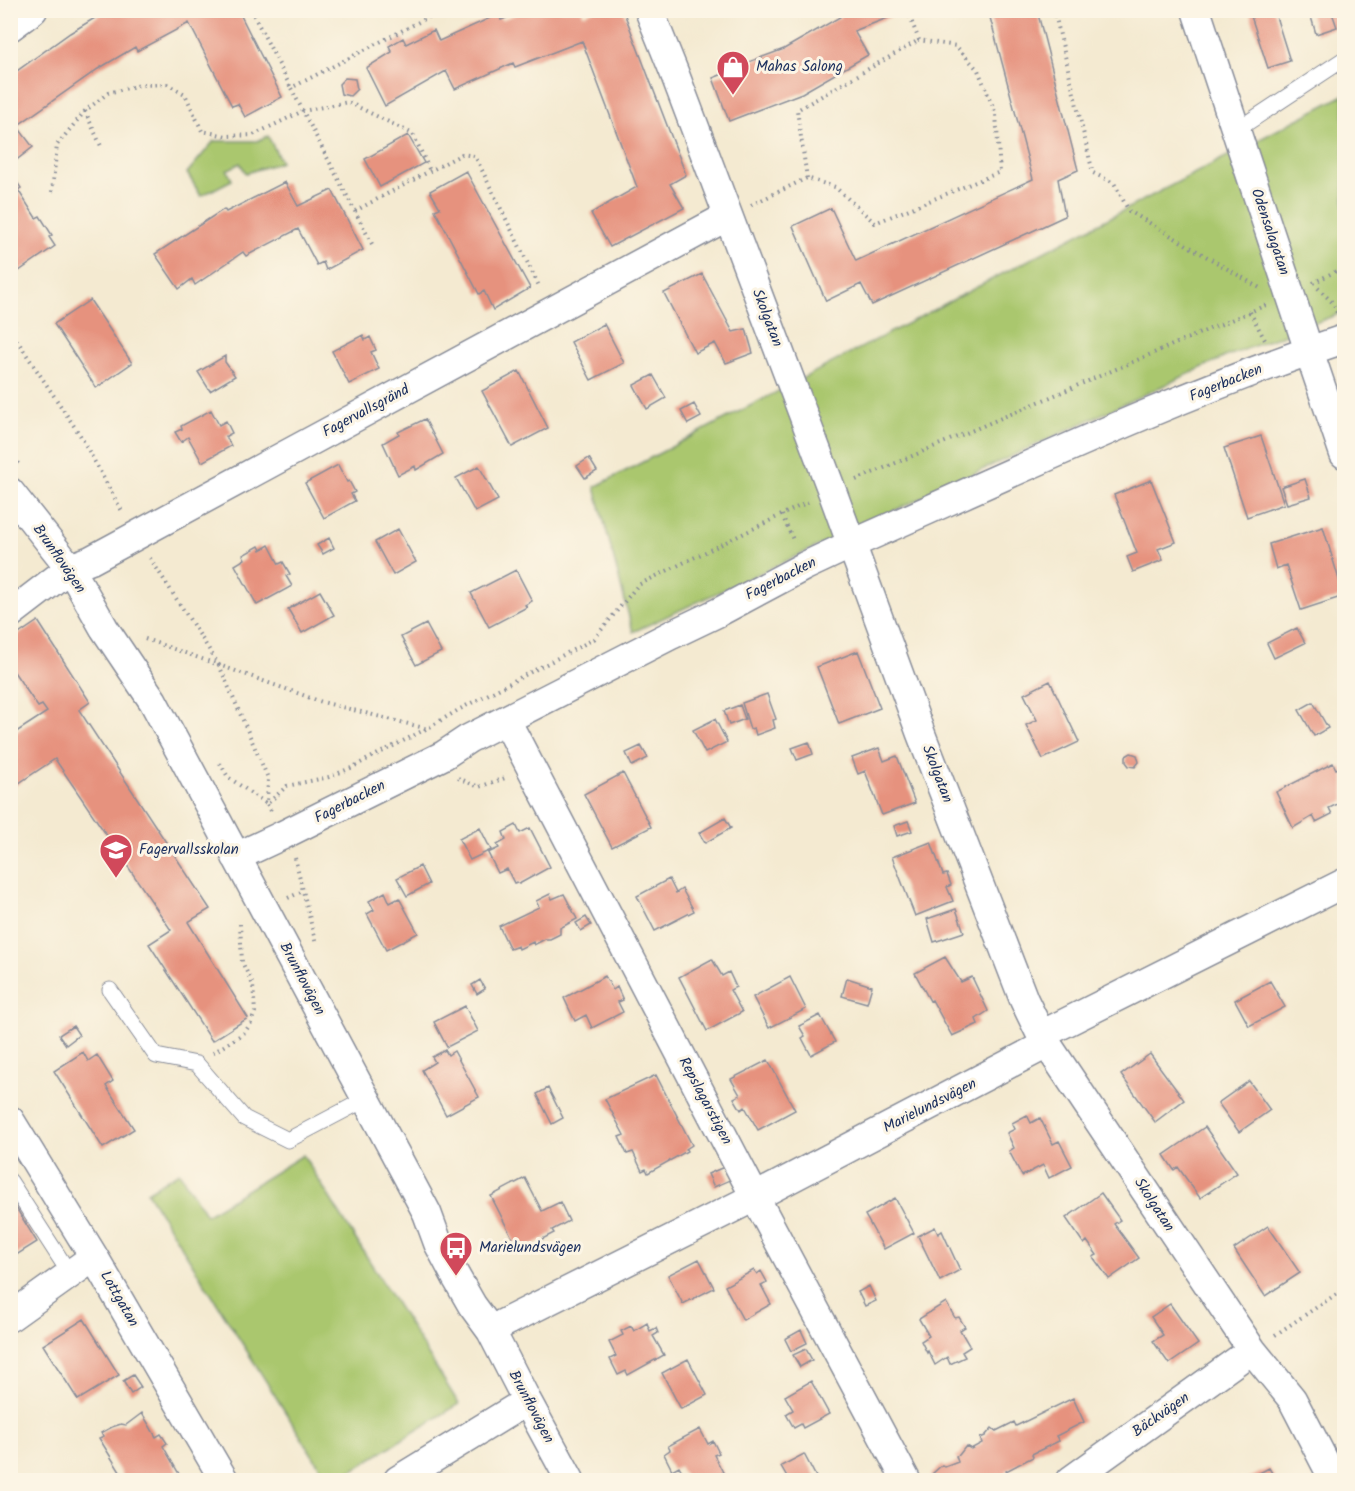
<svg xmlns="http://www.w3.org/2000/svg" width="1355" height="1491" font-family="Kalam,sans-serif">
	<style>
		.green { fill: #aac76e; stroke: #627b66; stroke-width: 1.5 }
		.building { fill: #e6927e }
		.lines { fill: none; stroke-linecap: round; stroke-linejoin: round }
		.lane-casing { stroke: #888c98; stroke-width: 17 }
		.street-casing { stroke: #888c98; stroke-width: 31 }
		.path { stroke: #888c98; stroke-width: 4; stroke-dasharray: 1.5 4.5; stroke-linecap: butt }
		.lane { stroke: #fff; stroke-width: 15 }
		.street { stroke: #fff; stroke-width: 28 }
		.labels { text-anchor: middle; dominant-baseline: central; stroke-width: 6; stroke-linejoin: round; paint-order: stroke }
		.poi-label { font-size: 15px; fill: #1b2f5e; stroke: #fcf5e5; text-anchor: start }
		.street-label { font-size: 15px; fill: #1b2f5e; stroke: #fcf5e5 }
	</style>
	<rect width="100%" height="100%" fill="#fcf5e5"/>
	<filter id="ink" filterUnits="userSpaceOnUse"><feTurbulence type="fractalNoise" baseFrequency=".0167" numOctaves="2"/><feDisplacementMap in="SourceGraphic" scale="12" xChannelSelector="R" yChannelSelector="G"/><feConvolveMatrix kernelMatrix="1 2 1 2 8 2 1 2 1" color-interpolation-filters="sRGB"/></filter>
	<filter id="wash" filterUnits="userSpaceOnUse"><feTurbulence type="fractalNoise" baseFrequency=".008" numOctaves="4" result="noise"/><feDisplacementMap in="SourceGraphic" scale="24" xChannelSelector="R" yChannelSelector="G"/><feGaussianBlur stdDeviation="1.35" result="paint"/><feColorMatrix in="noise" values="0 0 0 0 0 0 0 0 0 0 0 0 0 0 0 0 0 1.4 0 .05"/><feComposite in="paint" operator="in"/></filter>
	<g filter="url(#wash)">
		<rect width="100%" height="100%" fill="#f4ead1"/>
		<path class="green" d="M 1344,95 L 1344,312 L 1225,357 L 633,632 L 595,487 Z
			M 268,136 L 281,162 L 246,173 L 240,163 L 227,170 L 232,180 L 201,196 L 187,173 L 214,141 L 257,141 Z
			M 303,1155 L 459,1404 L 337,1480 L 328,1480 L 147,1192 L 179,1172 L 206,1215 Z"/>
		<g id="blocks">
			<path class="building" d="M 108,10 L 238,10 L 282,97 L 245,117 L 238,104 L 232,106 L 189,23 L 137,51 L 135,47 L 98,69 L 17,126 L 33,147 L 10,165 L 10,76 L 70,33 Z
				M 527,10 L 582,10 L 583,15 L 595,10 L 623,10 L 686,175 L 670,184 L 684,208 L 610,247 L 591,213 L 637,187 L 582,41 L 515,67 L 513,63 L 455,89 L 446,71 L 385,106 L 366,68 L 392,52 L 389,46 L 403,38 L 406,44 L 434,30 L 439,41 L 499,14 L 501,20 Z
				M 838,10 L 888,10 L 890,17 L 854,31 L 868,55 L 802,93 L 729,121 L 713,78 L 728,72 L 727,70 L 784,49 L 840,17 Z
				M 988,10 L 1037,10 L 1078,170 L 1058,179 L 1065,216 L 872,305 L 861,284 L 826,301 L 793,226 L 831,208 L 856,261 L 1033,179 Z
				M 1249,10 L 1274,10 L 1290,61 L 1268,68 Z
				M 1309,10 L 1331,10 L 1337,27 L 1316,34 Z
				M 345,78 L 355,79 L 357,89 L 350,96 L 341,94 L 339,84 Z
				M 408,135 L 424,163 L 380,187 L 365,159 Z
				M 466,171 L 530,288 L 493,310 L 484,291 L 479,294 L 435,210 L 440,208 L 430,191 Z
				M 10,172 L 21,188 L 18,190 L 36,218 L 40,216 L 52,235 L 49,237 L 55,246 L 19,271 L 10,258 Z
				M 285,182 L 298,206 L 332,190 L 363,250 L 326,270 L 323,262 L 317,265 L 298,229 L 246,256 L 243,252 L 195,285 L 192,279 L 179,289 L 155,254 L 224,209 L 226,212 Z
				M 702,274 L 733,332 L 746,329 L 753,353 L 726,363 L 715,343 L 695,353 L 664,293 Z
				M 90,300 L 132,363 L 96,388 L 54,324 Z
				M 604,324 L 624,363 L 591,380 L 571,342 Z
				M 363,335 L 365,340 L 370,337 L 376,350 L 371,352 L 379,369 L 349,384 L 332,351 Z
				M 225,356 L 225,362 L 235,376 L 210,391 L 198,372 Z
				M 519,371 L 548,428 L 512,447 L 482,391 Z
				M 653,375 L 666,398 L 647,409 L 634,385 Z
				M 694,404 L 701,417 L 688,424 L 681,411 Z
				M 211,410 L 219,425 L 226,421 L 232,433 L 226,436 L 231,446 L 202,462 L 188,437 L 181,442 L 175,432 L 182,429 L 181,426 Z
				M 425,419 L 443,454 L 416,470 L 415,466 L 398,475 L 383,443 L 399,434 L 398,432 Z
				M 1261,436 L 1284,504 L 1247,517 L 1224,448 Z
				M 589,458 L 597,471 L 585,478 L 577,466 Z
				M 338,465 L 347,482 L 349,481 L 355,492 L 351,494 L 355,501 L 324,518 L 305,483 Z
				M 479,466 L 498,500 L 475,512 L 456,478 Z
				M 1305,479 L 1311,497 L 1287,504 L 1281,487 Z
				M 1151,480 L 1176,542 L 1158,549 L 1163,560 L 1133,572 L 1127,557 L 1137,553 L 1114,495 Z
				M 1323,527 L 1344,596 L 1301,610 L 1286,565 L 1276,569 L 1269,544 Z
				M 398,529 L 416,562 L 393,575 L 375,542 Z
				M 329,538 L 334,548 L 323,554 L 317,545 Z
				M 269,545 L 279,564 L 283,562 L 290,574 L 286,576 L 292,586 L 257,605 L 235,565 L 245,559 L 243,555 L 259,546 L 261,550 Z
				M 516,570 L 532,601 L 525,605 L 527,607 L 489,627 L 471,593 Z
				M 320,591 L 334,615 L 302,633 L 288,609 Z
				M 38,621 L 90,702 L 79,710 L 210,909 L 188,922 L 248,1018 L 212,1041 L 149,944 L 171,930 L 55,759 L 10,789 L 10,736 L 47,712 L 42,705 L 38,707 L 10,666 L 10,640 Z
				M 426,624 L 441,652 L 416,665 L 401,637 Z
				M 1297,628 L 1305,643 L 1274,658 L 1267,643 Z
				M 858,651 L 880,708 L 839,724 L 817,667 Z
				M 1050,681 L 1079,742 L 1043,759 L 1026,725 L 1037,720 L 1024,694 Z
				M 767,694 L 776,719 L 773,720 L 775,728 L 756,735 L 754,728 L 750,729 L 742,703 Z
				M 1313,702 L 1328,728 L 1314,736 L 1299,710 Z
				M 740,705 L 745,719 L 729,725 L 724,711 Z
				M 715,719 L 727,742 L 705,753 L 693,730 Z
				M 809,742 L 813,754 L 797,760 L 792,748 Z
				M 641,746 L 648,758 L 632,766 L 626,753 Z
				M 879,748 L 884,761 L 897,756 L 915,803 L 882,815 L 865,771 L 858,774 L 852,758 Z
				M 1131,753 L 1137,755 L 1139,762 L 1135,767 L 1129,766 L 1126,762 L 1126,756 Z
				M 1333,763 L 1336,769 L 1341,767 L 1344,772 L 1344,801 L 1329,808 L 1332,814 L 1316,822 L 1313,816 L 1293,828 L 1276,792 Z
				M 623,773 L 651,827 L 612,847 L 584,794 Z
				M 725,818 L 731,828 L 705,843 L 699,833 Z
				M 908,821 L 912,831 L 897,836 L 894,826 Z
				M 516,825 L 520,833 L 530,828 L 550,867 L 519,884 L 517,882 L 514,883 L 507,869 L 498,873 L 488,853 L 499,848 L 497,845 L 506,840 L 503,832 Z
				M 480,828 L 491,850 L 470,860 L 459,839 Z
				M 931,842 L 943,875 L 947,874 L 951,885 L 947,887 L 953,901 L 915,916 L 892,857 Z
				M 420,866 L 429,884 L 407,896 L 397,878 Z
				M 669,879 L 676,893 L 682,889 L 694,911 L 655,931 L 637,896 Z
				M 385,892 L 390,903 L 399,898 L 418,933 L 386,950 L 367,914 L 374,910 L 369,901 Z
				M 550,894 L 552,899 L 564,894 L 577,919 L 560,928 L 560,934 L 550,939 L 545,939 L 534,945 L 533,942 L 519,949 L 518,946 L 510,949 L 499,926 L 539,907 L 536,901 Z
				M 956,909 L 964,932 L 934,942 L 927,919 Z
				M 586,917 L 591,925 L 581,931 L 576,923 Z
				M 945,957 L 961,982 L 972,977 L 988,1011 L 976,1019 L 978,1024 L 952,1036 L 932,1000 L 930,1001 L 915,973 Z
				M 712,959 L 722,976 L 729,972 L 736,987 L 730,990 L 742,1012 L 707,1031 L 679,977 Z
				M 605,976 L 613,990 L 617,987 L 623,1000 L 618,1002 L 623,1012 L 592,1028 L 586,1015 L 575,1021 L 564,998 Z
				M 790,977 L 806,1009 L 769,1028 L 753,997 Z
				M 847,978 L 872,986 L 867,1003 L 842,996 Z
				M 480,980 L 485,989 L 477,994 L 472,985 Z
				M 1270,981 L 1285,1007 L 1249,1026 L 1235,1000 Z
				M 465,1006 L 478,1031 L 447,1047 L 434,1022 Z
				M 820,1015 L 835,1042 L 811,1055 L 802,1038 L 805,1036 L 799,1026 Z
				M 73,1026 L 79,1035 L 66,1045 L 59,1035 Z
				M 445,1050 L 448,1055 L 454,1051 L 479,1097 L 446,1115 L 422,1070 L 435,1062 L 432,1057 Z
				M 83,1052 L 88,1061 L 97,1055 L 113,1081 L 106,1086 L 134,1129 L 103,1148 L 54,1071 Z
				M 1150,1054 L 1184,1100 L 1155,1122 L 1121,1075 Z
				M 768,1060 L 795,1110 L 758,1130 L 745,1107 L 741,1110 L 734,1098 L 740,1095 L 731,1079 Z
				M 656,1075 L 692,1145 L 686,1149 L 687,1151 L 648,1173 L 646,1169 L 642,1171 L 633,1152 L 627,1154 L 619,1137 L 624,1135 L 605,1099 Z
				M 1249,1081 L 1270,1110 L 1239,1132 L 1218,1103 Z
				M 548,1088 L 563,1118 L 552,1124 L 537,1094 Z
				M 1027,1115 L 1031,1123 L 1040,1118 L 1053,1144 L 1059,1141 L 1072,1166 L 1049,1178 L 1043,1165 L 1022,1176 L 1009,1151 L 1014,1148 L 1007,1133 L 1015,1129 L 1012,1123 Z
				M 1205,1127 L 1237,1173 L 1200,1198 L 1178,1167 L 1174,1170 L 1164,1155 Z
				M 724,1167 L 730,1180 L 714,1187 L 708,1174 Z
				M 525,1178 L 542,1211 L 560,1202 L 569,1221 L 552,1230 L 554,1233 L 519,1251 L 491,1196 Z
				M 1101,1193 L 1120,1220 L 1114,1224 L 1139,1258 L 1109,1279 L 1093,1257 L 1097,1255 L 1087,1241 L 1084,1244 L 1066,1218 Z
				M 10,1198 L 37,1242 L 10,1259 Z
				M 895,1198 L 914,1233 L 884,1249 L 865,1215 Z
				M 1268,1226 L 1300,1273 L 1265,1296 L 1234,1249 Z
				M 935,1227 L 938,1234 L 942,1231 L 960,1270 L 940,1281 L 918,1236 Z
				M 699,1259 L 714,1288 L 683,1304 L 668,1275 Z
				M 754,1270 L 757,1274 L 761,1271 L 767,1282 L 761,1285 L 771,1304 L 743,1320 L 725,1286 Z
				M 869,1286 L 876,1301 L 865,1306 L 858,1292 Z
				M 946,1302 L 955,1318 L 959,1317 L 965,1327 L 960,1330 L 970,1347 L 962,1352 L 965,1357 L 950,1364 L 947,1357 L 935,1365 L 928,1351 L 927,1353 L 921,1341 L 929,1336 L 919,1319 Z
				M 1170,1304 L 1198,1344 L 1169,1364 L 1153,1341 L 1163,1335 L 1151,1317 Z
				M 84,1319 L 119,1375 L 78,1400 L 43,1345 Z
				M 647,1323 L 650,1331 L 656,1328 L 658,1333 L 653,1336 L 664,1355 L 628,1375 L 626,1371 L 618,1375 L 610,1359 L 616,1356 L 609,1342 L 623,1335 L 621,1331 L 631,1326 L 634,1331 Z
				M 801,1330 L 807,1343 L 791,1351 L 785,1339 Z
				M 806,1349 L 812,1360 L 800,1367 L 793,1355 Z
				M 688,1359 L 707,1395 L 681,1409 L 662,1373 Z
				M 133,1375 L 141,1387 L 131,1394 L 123,1381 Z
				M 811,1381 L 829,1414 L 803,1428 L 801,1424 L 794,1428 L 786,1414 L 793,1410 L 785,1396 Z
				M 1073,1398 L 1084,1422 L 1056,1436 L 1059,1441 L 1032,1454 L 1033,1457 L 1006,1471 L 1008,1475 L 997,1480 L 934,1480 L 931,1475 L 942,1465 L 945,1467 L 958,1462 L 956,1456 L 959,1455 L 966,1446 L 971,1449 L 982,1443 L 980,1438 L 985,1436 L 992,1428 L 996,1431 L 1014,1422 L 1016,1426 Z
				M 142,1413 L 156,1437 L 161,1434 L 167,1443 L 163,1446 L 179,1474 L 168,1480 L 125,1480 L 99,1438 L 104,1436 L 101,1433 L 112,1427 L 121,1424 L 126,1425 Z
				M 700,1429 L 708,1444 L 713,1441 L 719,1453 L 714,1455 L 727,1480 L 687,1480 L 679,1466 L 672,1470 L 664,1454 L 670,1450 L 668,1446 Z
				M 804,1454 L 816,1477 L 809,1480 L 789,1480 L 781,1466 Z
				M 1269,1468 L 1276,1480 L 1246,1480 Z"/>
		</g>
	</g>
	<g filter="url(#ink)">
		<use href="#blocks" fill-opacity="0" stroke="#888c98" stroke-width="1.5"/>
		<g class="lines">
			<g class="lane-casing">
				<path id="lane" d="M 1235,131 L 1344,59
					M 110,990 L 156,1056 L 197,1064 L 244,1118 L 288,1140 L 366,1099
					M 10,1181 L 70,1274"/>
			</g>
			<g class="street-casing">
				<path id="street" d="M 649,10 L 674,72 L 832,491 L 921,734 L 1024,1000 L 1041,1035 L 1252,1350 L 1292,1399 L 1334,1480
					M 1196,10 L 1309,351 L 1344,454
					M 10,27 L 33,10
					M 10,492 L 70,568 L 104,628 L 153,701 L 427,1213 L 438,1243 L 456,1277 L 472,1305 L 491,1331 L 527,1401 L 570,1480
					M 10,614 L 70,568 L 91,560 L 728,216
					M 506,720 L 755,1197 L 906,1480
					M 236,857 L 283,835 L 444,755 L 468,739 L 671,635 L 719,612 L 805,566 L 852,544 C 1015,472 1176,395 1344,339
					M 1041,1035 L 1344,883
					M 10,1120 L 94,1257 L 224,1480
					M 10,1317 L 94,1257
					M 491,1331 L 504,1323 L 755,1197 L 1047,1044
					M 398,1480 L 527,1401
					M 1071,1480 L 1252,1350"/>
			</g>
			<path class="path" d="M 251,10 L 291,88
				M 1054,10 L 1093,173 L 1114,183 L 1129,211 L 1260,288
				M 85,111 L 101,146
				M 807,178 L 797,110 L 919,40
				M 52,192 L 57,145 L 85,111 L 108,93 L 140,85 L 167,84 L 185,94 L 202,131 L 227,136 L 253,135 L 303,111 L 348,102 L 413,134 L 430,171
				M 751,205 L 807,178 L 835,187 L 875,223 L 1000,172 L 996,114 L 978,70 L 956,46 L 919,40 L 907,10
				M 355,211 L 462,154 L 475,156 L 540,288
				M 372,244 L 291,88 L 436,13
				M 1313,283 L 1344,267
				M 1318,288 L 1334,304 L 1337,313
				M 1250,312 L 1265,340
				M 10,330 L 80,435 L 123,513
				M 10,453 L 20,466
				M 856,480 L 1266,305
				M 782,515 L 794,542
				M 150,558 L 219,665 L 322,702 L 428,729
				M 145,639 L 219,665 L 268,778 L 267,804 L 271,811
				M 220,763 L 228,777 L 267,804 L 287,786 L 329,777 L 351,768 L 428,728 L 460,709 L 594,639 L 638,585 L 808,502
				M 458,778 L 479,787 L 508,777
				M 295,858 L 316,944
				M 288,898 L 303,891
				M 213,1053 L 244,1033 L 251,1023 L 255,1012 L 253,985 L 242,962 L 240,924
				M 1275,1335 L 1344,1289"/>
			<use href="#lane" class="lane"/>
			<use href="#street" class="street"/>
		</g>
	</g>
	<defs>
		<g id="shop-pin" transform="scale(1.725)"><path d="M0 17L-7.5 6A9.5 9.5 0 1 1 7.5 6Z" fill="#d1495b" stroke="#fcf5e5"/><path d="M-5-2.5h2.3a2.7 3.5 0 0 1 5.4 0H5L5.5 6h-11ZM-1.5-2.5h3a1.5 2.3 0 0 0-3 0Z" fill="#fff"/></g>
		<g id="school-pin" transform="scale(1.725)"><path d="M0 17L-7.5 6A9.5 9.5 0 1 1 7.5 6Z" fill="#d1495b" stroke="#fcf5e5"/><path d="M0-5L7-2L0 1L-7-2ZM-4 1L0 2.5L4 1V4Q0 6-4 4Z" fill="#fff"/></g>
		<g id="bus-pin" transform="scale(1.725)"><path d="M0 17L-7.5 6A9.5 9.5 0 1 1 7.5 6Z" fill="#d1495b" stroke="#fcf5e5"/><path d="M-5-6H5V4H4V6H2V4H-2V6H-4V4H-5ZM-3.5-4V0h7V-4ZM-3.5 1.2v1.5H-2V1.2ZM2 1.2v1.5H3.5V1.2Z" fill="#fff"/></g>
	</defs>
	<g fill-rule="evenodd">
		<use href="#shop-pin" x="733" y="67"/>
		<use href="#school-pin" x="116" y="850"/>
		<use href="#bus-pin" x="456" y="1248"/>
	</g>
	<g class="labels">
		<g class="poi-label">
			<text x="756" y="67">Mahas Salong</text>
			<text x="139" y="850">Fagervallsskolan</text>
			<text x="479" y="1248">Marielundsvägen</text>
		</g>
		<g class="street-label">
			<text transform="translate(1270 232) rotate(71)">Odensalagatan</text>
			<text transform="translate(767 318) rotate(69)">Skolgatan</text>
			<text transform="translate(1226 383) rotate(-22)">Fagerbacken</text>
			<text transform="translate(366 411) rotate(-28)">Fagervallsgränd</text>
			<text transform="translate(59 559) rotate(55)">Brunflovägen</text>
			<text transform="translate(781 579) rotate(-27)">Fagerbacken</text>
			<text transform="translate(937 774) rotate(69)">Skolgatan</text>
			<text transform="translate(350 802) rotate(-27)">Fagerbacken</text>
			<text transform="translate(302 979) rotate(62)">Brunflovägen</text>
			<text transform="translate(705 1101) rotate(62)">Repslagarstigen</text>
			<text transform="translate(930 1106) rotate(-27)">Marielundsvägen</text>
			<text transform="translate(1154 1205) rotate(57)">Skolgatan</text>
			<text transform="translate(119 1299) rotate(60)">Lottgatan</text>
			<text transform="translate(531 1407) rotate(62)">Brunflovägen</text>
			<text transform="translate(1161 1415) rotate(-35)">Bäckvägen</text>
		</g>
	</g>
	<rect width="1355" height="1491" fill="none" stroke="#fcf5e5" stroke-width="36"/>
</svg>
